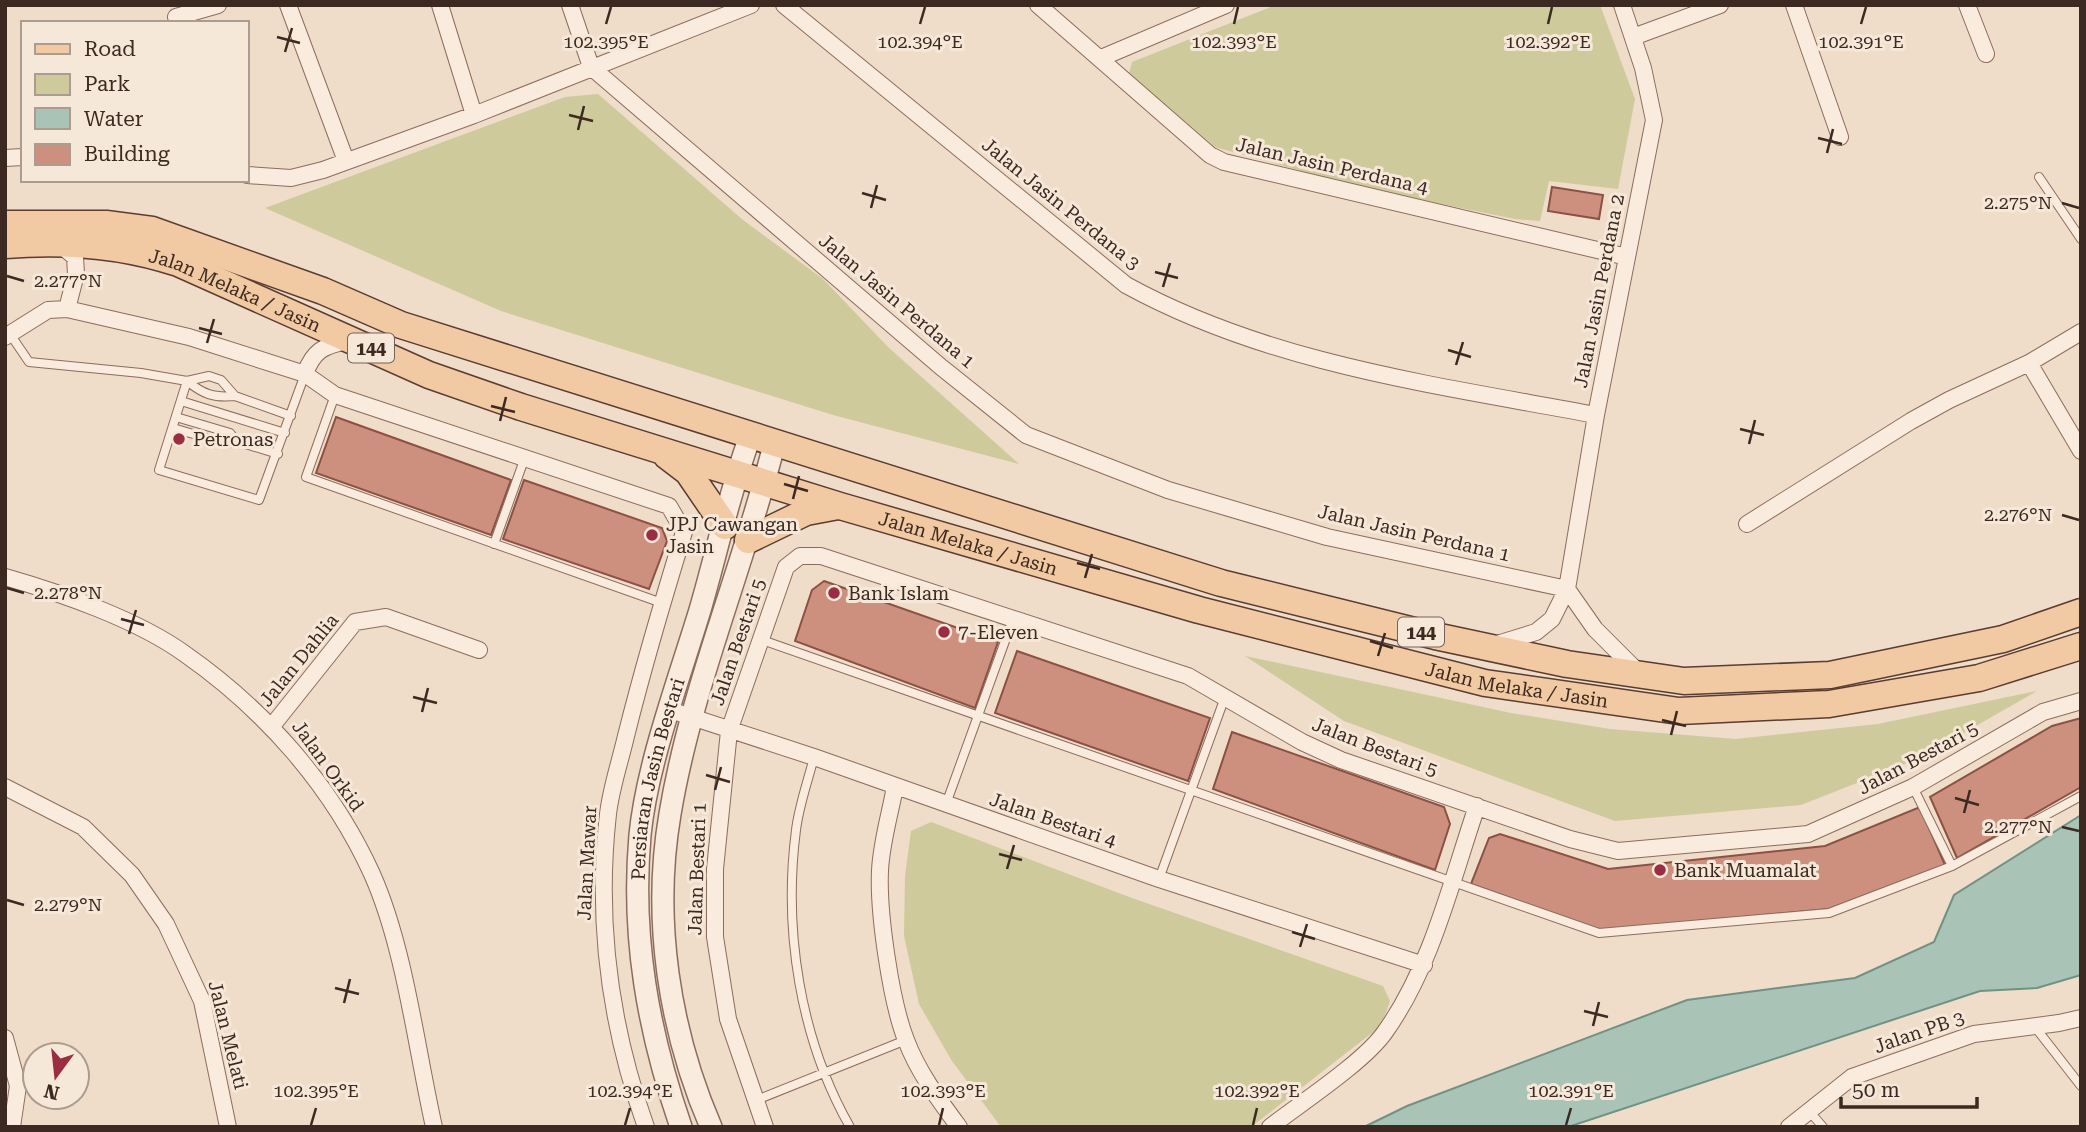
<svg xmlns="http://www.w3.org/2000/svg" width="2086" height="1132" font-family="'Roboto Serif',serif">
	<style>
		.green { fill: #ceca9c }
		.water { fill: #aac3b7; stroke: #709283; stroke-width: 2 }
		.building { fill: #cd907f; stroke: #8b5143; stroke-width: 2 }
		.lines { fill: none; stroke-linecap: round; stroke-linejoin: round }
		.service-casing { stroke: #8c6d5d; stroke-width: 10 }
		.minor-casing { stroke: #8c6d5d; stroke-width: 18 }
		.tertiary-casing { stroke: #8c6d5d; stroke-width: 24 }
		.primary-casing { stroke: #5a3c31; stroke-width: 29 }
		.service { stroke: #f9ebdd; stroke-width: 8 }
		.minor { stroke: #f9ebdd; stroke-width: 16 }
		.tertiary { stroke: #f9ebdd; stroke-width: 21 }
		.primary { stroke: #f1c9a2; stroke-width: 26 }
		.ticks { fill: none; stroke: #3c2921; stroke-width: 2.5 }
		.poi-dot { fill: #9b2d43; stroke: #f6e8d9; stroke-width: 2.5 }
		.labels { text-anchor: middle; dominant-baseline: central; stroke-width: 6; stroke-linejoin: round; paint-order: stroke }
		.shield { fill: #f6e8d9; stroke: #746258; stroke-width: 2 }
		.shield-label { font-size: 18px; font-weight: bold; fill: #3c2921 }
		.street-label { font-size: 19px; fill: #3c2921; stroke: #f6e8d9 }
		.poi-label { font-size: 19px; fill: #3c2921; stroke: #f6e8d9; text-anchor: start }
		.ticks-label { font-size: 18px; text-anchor: middle; fill: #3c2921; stroke: #f6e8d9; stroke-width: 6; stroke-linejoin: round; paint-order: stroke }
	</style>
	<rect width="100%" height="100%" fill="#efdcc9"/>
	<path class="green" d="M 1276,5 L 1600,5 L 1635,99 L 1618,189 L 1549,181 L 1540,221 L 1515,219 L 1367,189 L 1215,147 L 1129,73 L 1132,62 Z
		M 598,94 L 743,220 L 823,279 L 888,347 L 1019,464 L 833,415 L 501,311 L 265,208 L 565,97 Z
		M 1245,656 L 1511,713 L 1610,729 L 1736,739 L 1878,724 L 2037,691 L 1918,759 L 1801,805 L 1615,821 L 1344,721 Z
		M 931,822 L 1132,898 L 1383,986 L 1390,1001 L 1381,1026 L 1251,1127 L 1001,1127 L 952,1061 L 919,1004 L 904,936 L 905,876 L 911,831 Z"/>
	<path class="water" d="M 2081,815 L 2081,975 L 2037,988 L 1980,991 L 1568,1127 L 1364,1127 L 1407,1106 L 1687,1000 L 1855,978 L 1934,942 L 1954,895 Z"/>
	<path class="building" d="M 1552,187 L 1603,195 L 1599,219 L 1548,211 Z
		M 336,417 L 511,480 L 491,535 L 316,473 Z
		M 524,480 L 662,528 L 667,541 L 649,589 L 503,539 Z
		M 824,581 L 998,642 L 975,708 L 795,641 L 812,590 Z
		M 1017,651 L 1210,718 L 1188,781 L 995,713 Z
		M 2081,718 L 2081,787 L 1957,858 L 1930,797 L 2052,726 Z
		M 1232,732 L 1444,807 L 1450,824 L 1435,870 L 1213,789 Z
		M 1920,807 L 1945,865 L 1829,909 L 1600,930 L 1471,884 L 1489,838 L 1500,834 L 1608,869 L 1825,846 Z"/>
	<g class="lines">
		<g class="service-casing">
			<path id="service" d="M 2039,177 L 2081,239
				M 10,334 L 29,362 L 141,373 L 187,381 L 209,376 L 221,380 L 235,396 L 291,416
				M 335,395 L 306,477 L 662,603
				M 235,396 C 213,398 203,394 187,381 L 159,470 L 259,500 L 305,374
				M 181,401 L 285,433
				M 176,417 L 230,433 L 236,441 L 278,454
				M 173,428 L 227,444 L 236,441
				M 494,544 L 524,460
				M 762,640 L 1599,933 L 1829,913 L 1952,866 L 2081,796
				M 814,757 C 808,781 799,805 796,830 C 783,930 800,1039 850,1127
				M 1913,787 L 1952,866
				M 946,804 L 1013,619
				M 1159,879 L 1225,697
				M 2035,1027 L 2081,1086
				M 754,1101 L 906,1040
				M 1809,1111 L 1823,1127"/>
		</g>
		<g class="minor-casing">
			<path id="minor" d="M 288,5 L 346,161
				M 440,5 L 474,115
				M 570,5 L 591,67
				M 784,5 L 1126,285 C 1270,364 1436,385 1596,415
				M 1038,5 L 1210,155 L 1224,162 L 1627,257
				M 1794,5 L 1840,137
				M 1967,5 L 1986,54
				M 176,17 L 218,5
				M 1633,37 L 1720,5
				M 1101,58 L 1226,5
				M 591,67 L 941,367 L 1026,435 L 1168,490 L 1327,537 L 1567,589
				M 5,158 L 23,157
				M 247,175 L 291,178 L 323,170 L 474,115 L 751,5
				M 59,244 L 75,257 L 76,274 L 67,309
				M 5,337 L 48,310 L 67,309 L 189,337 L 305,374 L 335,395 L 669,506 L 684,532 C 663,600 643,668 626,736 C 620,762 611,788 608,814 C 596,921 610,1026 646,1127
				M 2029,363 L 2081,451
				M 305,374 C 313,351 324,345 348,341
				M 1747,524 L 1911,421 L 1949,400 L 2029,363 L 2081,332
				M 5,577 C 61,593 138,620 185,654 C 265,710 332,786 372,874 C 405,948 416,1047 434,1127
				M 1567,589 L 1595,629 L 1640,674
				M 1494,645 L 1536,632 L 1552,619 L 1567,589 L 1596,415 L 1654,120 L 1643,68 L 1622,5
				M 670,710 L 814,757 L 1159,879 L 1424,965
				M 272,726 L 355,622 L 386,617 L 479,650
				M 5,787 L 83,827 L 132,875 L 166,924 L 202,1001 L 228,1127
				M 895,787 C 890,814 881,844 880,871 C 878,913 891,1002 906,1040 C 918,1072 939,1100 959,1127
				M 5,1038 L 18,1086 L 12,1127
				M 765,1127 L 728,1019 L 715,937 L 715,869 L 729,731 L 786,567 L 800,556 L 821,556 L 1188,676 L 1302,742 L 1341,760 L 1570,839 L 1618,851 L 1808,834 L 1913,787 L 2043,712 L 2081,701
				M 1270,1127 C 1301,1103 1364,1062 1385,1032 C 1432,966 1451,882 1477,806
				M 1789,1127 L 1852,1077 L 1974,1034 L 2059,1023 L 2081,1018"/>
		</g>
		<g class="tertiary-casing">
			<g id="tertiary">
				<path id="s1" d="M 681,1127 C 648,1031 631,937 640,835 C 647,764 679,679 700,610 C 717,552 729,493 750,437"/>
				<path d="M 711,1127 C 669,1030 652,919 670,814 C 691,688 743,569 774,445"/>
			</g>
		</g>
		<g class="primary-casing">
			<g id="primary">
				<path d="M 5,224 L 106,224 L 152,230 L 323,291 L 401,325 L 1221,583 L 1435,636 L 1567,664 L 1684,681 L 1830,675 L 2003,639 L 2081,612"/>
				<path id="s2" d="M 5,245 C 65,240 121,244 178,263 L 429,375 L 521,407 L 840,506 L 1199,610 L 1485,683 L 1679,711 L 1829,704 L 1979,678 L 2081,646"/>
				<path d="M 667,456 L 688,472 L 725,526"/>
				<path d="M 748,540 L 806,512 L 838,506"/>
			</g>
		</g>
		<use href="#service" class="service"/>
		<use href="#minor" class="minor"/>
		<use href="#tertiary" class="tertiary"/>
		<use href="#primary" class="primary"/>
	</g>
	<path class="ticks" d="M 606,24 L 611,7M 920,24 L 925,7M 1234,24 L 1238,7M 1548,24 L 1552,7M 1861,24 L 1866,7M 277,37 L 300,43M 285,52 L 292,28M 569,115 L 593,121M 578,130 L 584,106M 1818,138 L 1842,144M 1827,153 L 1833,129M 862,193 L 886,200M 2062,203 L 2079,208M 871,208 L 877,185M 1155,272 L 1178,278M 7,276 L 24,281M 1163,287 L 1170,263M 199,328 L 222,334M 207,343 L 214,319M 1448,350 L 1471,357M 1456,365 L 1463,342M 491,406 L 515,412M 500,421 L 506,397M 1740,429 L 1764,435M 1749,444 L 1755,420M 784,484 L 808,491M 793,499 L 799,476M 2062,515 L 2079,520M 1077,563 L 1100,569M 1085,578 L 1092,554M 7,588 L 24,593M 121,619 L 144,625M 129,634 L 136,610M 1370,641 L 1393,648M 1378,656 L 1385,633M 413,697 L 437,703M 422,712 L 428,688M 1662,720 L 1686,726M 1671,735 L 1677,711M 706,775 L 730,782M 715,790 L 721,767M 1955,798 L 1979,805M 1964,813 L 1970,790M 2062,827 L 2079,831M 999,854 L 1022,860M 1007,869 L 1014,845M 7,900 L 24,905M 1292,932 L 1315,939M 1300,947 L 1307,924M 335,988 L 359,994M 344,1003 L 350,979M 1584,1011 L 1608,1017M 1593,1026 L 1599,1002M 311,1125 L 316,1108M 625,1125 L 630,1108M 939,1125 L 943,1108M 1253,1125 L 1257,1108M 1566,1125 L 1571,1108"/>
	<g class="poi-dot">
		<circle cx="179" cy="439" r="7"/>
		<circle cx="652" cy="535" r="7"/>
		<circle cx="834" cy="593" r="7"/>
		<circle cx="944" cy="632" r="7"/>
		<circle cx="1660" cy="870" r="7"/>
	</g>
	<g class="labels">
		<g class="shield">
			<rect x="348" y="333.5" width="46" height="29" rx="5"/>
			<rect x="1398" y="617.5" width="46" height="29" rx="5"/>
		</g>
		<g class="shield-label">
			<text x="371" y="348">144</text>
			<text x="1421" y="632">144</text>
		</g>
		<g class="street-label">
			<text transform="translate(1332 166) rotate(13)">Jalan Jasin Perdana 4</text>
			<text transform="translate(1061 204) rotate(39)">Jalan Jasin Perdana 3</text>
			<text stroke="none"><textPath href="#s2" startOffset="238">Jalan Melaka / Jasin</textPath></text>
			<text transform="translate(1599 291) rotate(-79)">Jalan Jasin Perdana 2</text>
			<text transform="translate(897 301) rotate(40)">Jalan Jasin Perdana 1</text>
			<text transform="translate(1414 533) rotate(13)">Jalan Jasin Perdana 1</text>
			<text stroke="none"><textPath href="#s2" startOffset="1015">Jalan Melaka / Jasin</textPath></text>
			<text transform="translate(738 642) rotate(-71)">Jalan Bestari 5</text>
			<text transform="translate(299 660) rotate(-51)">Jalan Dahlia</text>
			<text stroke="none"><textPath href="#s2" startOffset="1582">Jalan Melaka / Jasin</textPath></text>
			<text transform="translate(1375 747) rotate(21)">Jalan Bestari 5</text>
			<text transform="translate(1918 758) rotate(-28)">Jalan Bestari 5</text>
			<text transform="translate(328 766) rotate(54)">Jalan Orkid</text>
			<text stroke="none"><textPath href="#s1" startOffset="355">Persiaran Jasin Bestari</textPath></text>
			<text transform="translate(1053 820) rotate(19)">Jalan Bestari 4</text>
			<text transform="translate(587 863) rotate(-87)">Jalan Mawar</text>
			<text transform="translate(697 869) rotate(-88)">Jalan Bestari 1</text>
			<text transform="translate(1919 1032) rotate(-19)">Jalan PB 3</text>
			<text transform="translate(228 1035) rotate(76)">Jalan Melati</text>
		</g>
		<g class="poi-label">
			<text x="193" y="439">Petronas</text>
			<text x="666" y="524">JPJ Cawangan<tspan x="666" dy="22">Jasin</tspan></text>
			<text x="848" y="593">Bank Islam</text>
			<text x="958" y="632">7-Eleven</text>
			<text x="1674" y="870">Bank Muamalat</text>
		</g>
	</g>
	<g class="ticks-label">
		<text x="606" y="48">102.395°E</text>
		<text x="920" y="48">102.394°E</text>
		<text x="1234" y="48">102.393°E</text>
		<text x="1548" y="48">102.392°E</text>
		<text x="1861" y="48">102.391°E</text>
		<text x="2018" y="209">2.275°N</text>
		<text x="68" y="287">2.277°N</text>
		<text x="2018" y="521">2.276°N</text>
		<text x="68" y="599">2.278°N</text>
		<text x="2018" y="833">2.277°N</text>
		<text x="68" y="911">2.279°N</text>
		<text x="316" y="1097">102.395°E</text>
		<text x="630" y="1097">102.394°E</text>
		<text x="943" y="1097">102.393°E</text>
		<text x="1257" y="1097">102.392°E</text>
		<text x="1571" y="1097">102.391°E</text>
	</g>
	<rect width="2086" height="1132" fill="none" stroke="#3c2921" stroke-width="14"/>
	<rect x="21" y="21" width="228" height="161" fill="#f6e8d9" stroke="#ac9c8f" stroke-width="2"/>
	<rect x="35" y="44" width="35" height="10" fill="#f1c9a2" stroke="#ac9c8f" stroke-width="2"/>
	<text x="84" y="56" font-size="21" fill="#3c2921">Road</text>
	<rect x="35" y="74" width="35" height="21" fill="#ceca9c" stroke="#ac9c8f" stroke-width="2"/>
	<text x="84" y="91" font-size="21" fill="#3c2921">Park</text>
	<rect x="35" y="108" width="35" height="21" fill="#aac3b7" stroke="#ac9c8f" stroke-width="2"/>
	<text x="84" y="126" font-size="21" fill="#3c2921">Water</text>
	<rect x="35" y="144" width="35" height="21" fill="#cd907f" stroke="#ac9c8f" stroke-width="2"/>
	<text x="84" y="161" font-size="21" fill="#3c2921">Building</text>
	<g transform="translate(56 1076) rotate(195)"><circle r="33" fill="#f6e8d9" stroke="#ac9c8f" stroke-width="2"/>
	<path d="M0-5L12 26L0 18L-12 26Z" fill="#9b2d43"/>
	<text y="-10" font-size="19" font-weight="bold" text-anchor="middle" fill="#3c2921">N</text>
	</g>
	<path d="M1841 1097v10h136v-10" fill="none" stroke="#3c2921" stroke-width="3.5"/>
	<text x="1852" y="1097" font-size="21" fill="#3c2921" stroke="#f6e8d9" stroke-width="5" paint-order="stroke">50 m</text>
</svg>
